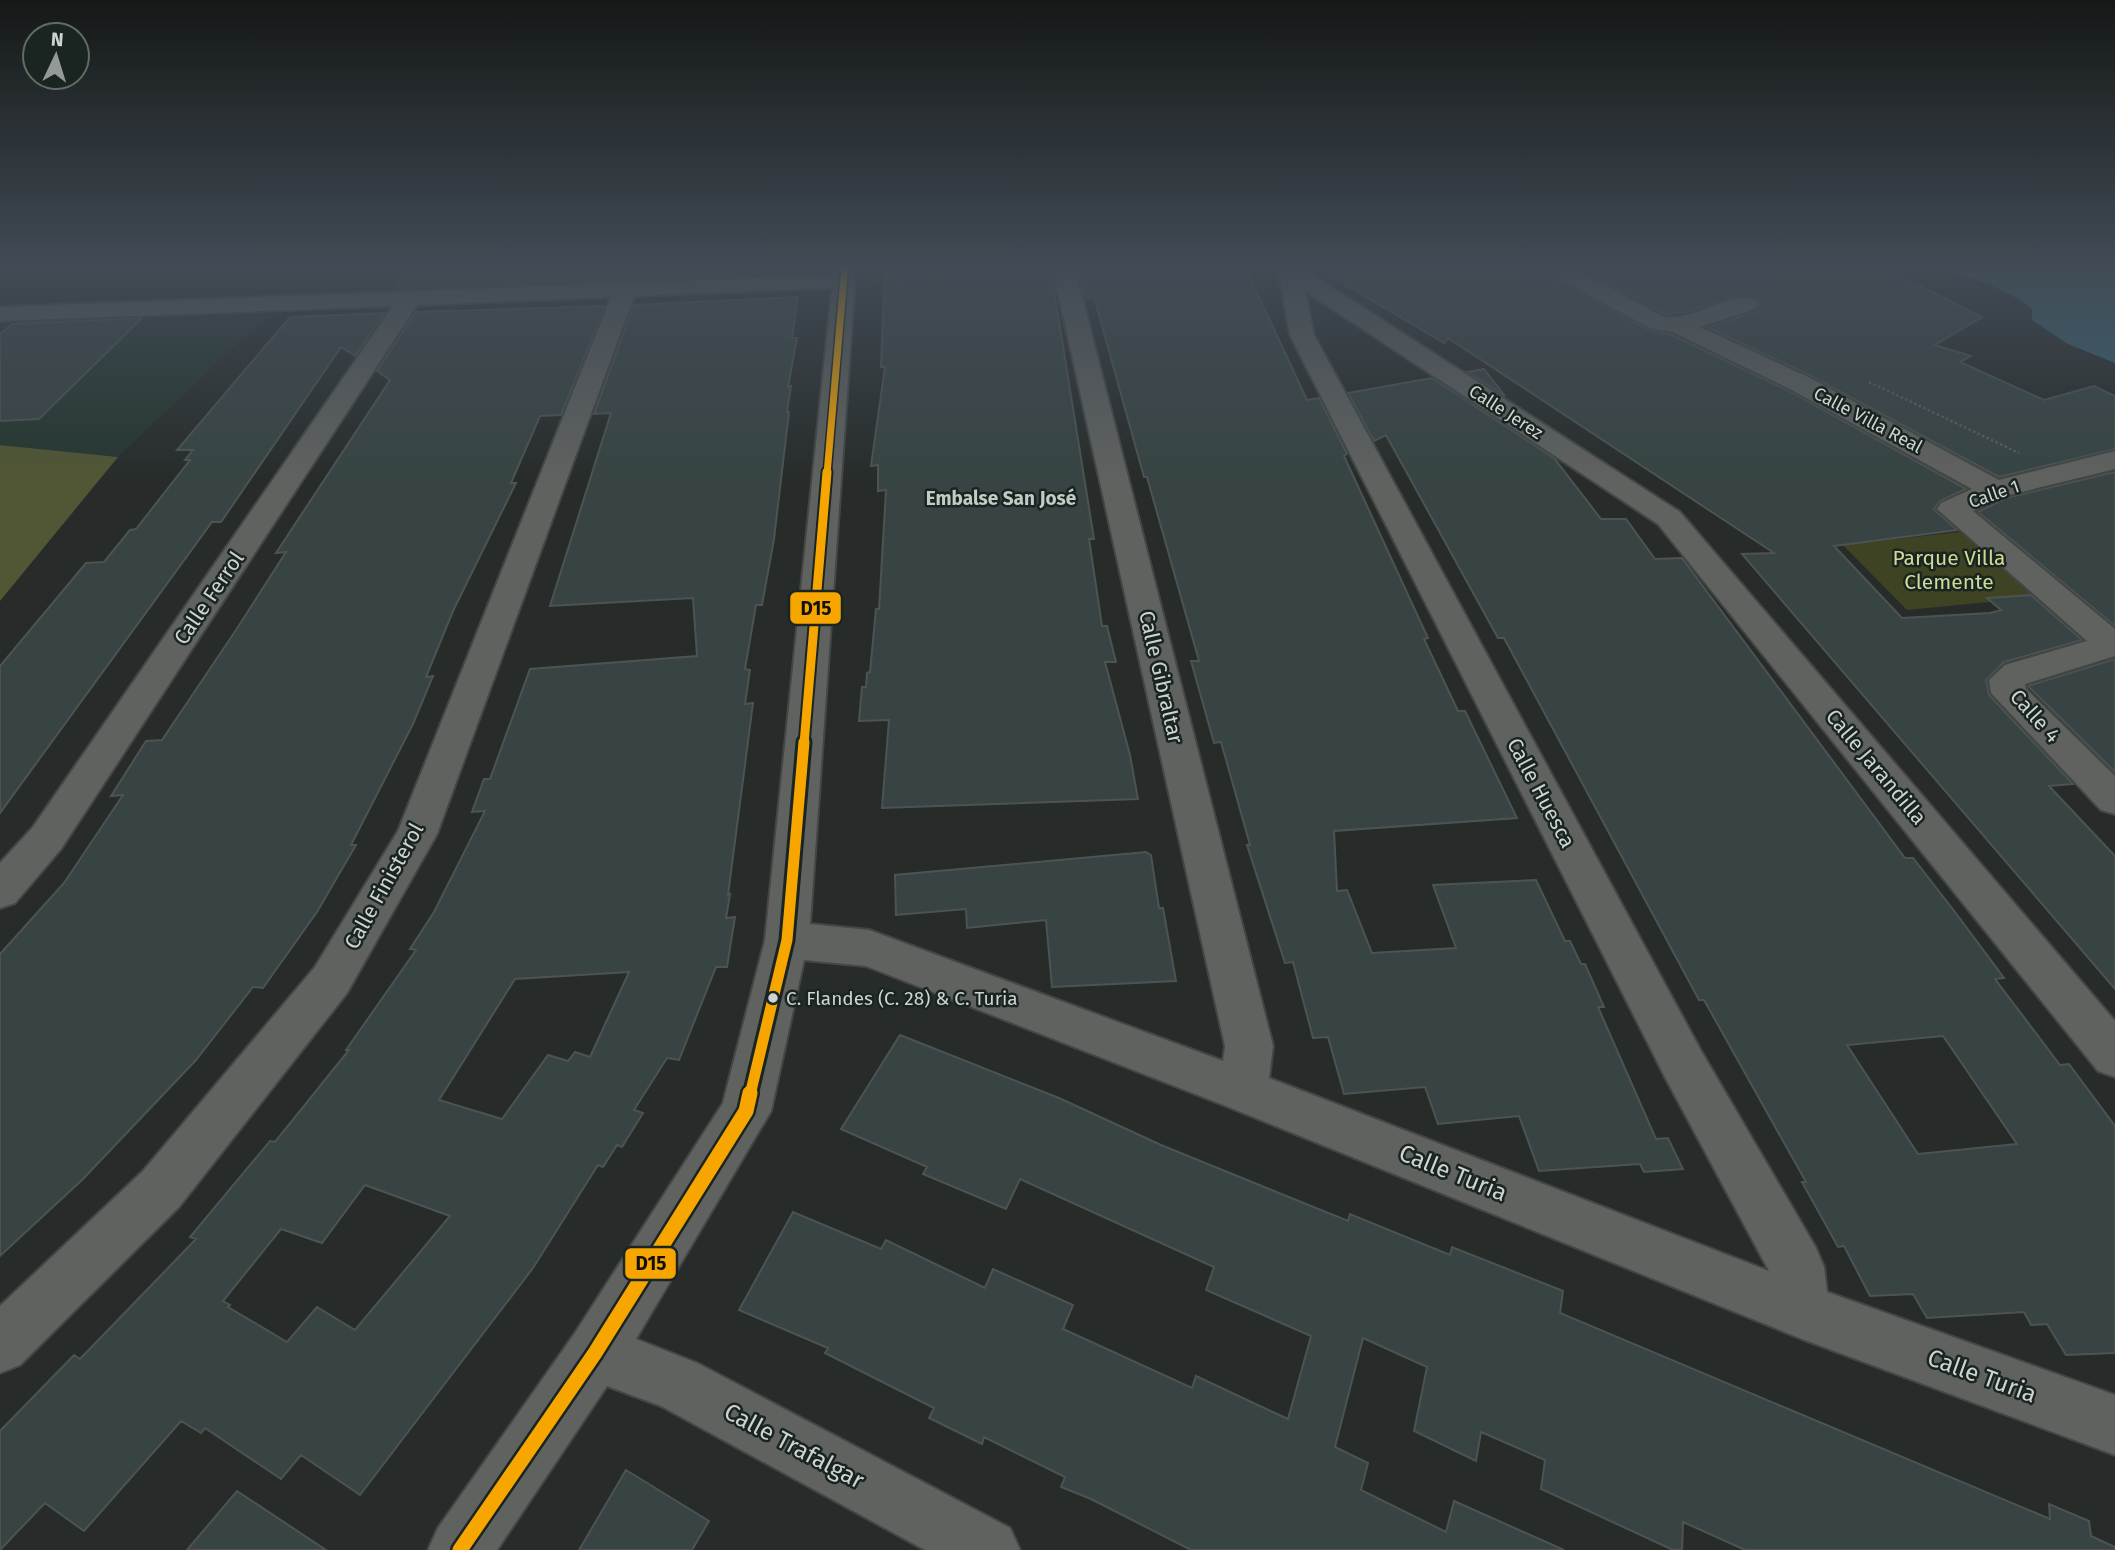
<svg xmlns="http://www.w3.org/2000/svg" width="2115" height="1550" font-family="'Fira Sans',sans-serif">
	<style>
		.built { fill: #25362f }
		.green { fill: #3e4324 }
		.forest { fill: #515634 }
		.water { fill: #396575 }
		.building { fill: #374443; stroke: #4e5352; stroke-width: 2; fill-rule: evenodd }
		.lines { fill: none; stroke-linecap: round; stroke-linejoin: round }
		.minor-casing { stroke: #434645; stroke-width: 4 }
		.path { stroke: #5c5e5d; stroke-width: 2.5; stroke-dasharray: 2.5 2.5; stroke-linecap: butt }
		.minor { fill: #606260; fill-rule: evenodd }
		.bus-1-far3-casing { stroke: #1a2521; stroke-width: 10 }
		.bus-1-far2-casing { stroke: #1a2521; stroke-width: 13 }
		.bus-1-far1-casing { stroke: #1a2521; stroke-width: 17 }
		.bus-1-casing { stroke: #1a2521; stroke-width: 20 }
		.bus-1-far3 { stroke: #f7a600; stroke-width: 7 }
		.bus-1-far2 { stroke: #f7a600; stroke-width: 9 }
		.bus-1-far1 { stroke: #f7a600; stroke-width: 11 }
		.bus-1 { stroke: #f7a600; stroke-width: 15 }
		.bus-dot { fill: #ced4d1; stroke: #1a2521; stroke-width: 2.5 }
		.labels { text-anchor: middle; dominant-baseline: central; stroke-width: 5; stroke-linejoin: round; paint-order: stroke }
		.far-street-label { font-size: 18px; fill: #ced4d1; stroke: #1a2521 }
		.far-neighbourhood-label { font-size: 19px; font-weight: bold; fill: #bfccc7; stroke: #1a2521 }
		.bus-label { font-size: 19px; fill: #ced4d1; stroke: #1a2521; text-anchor: start }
		.park-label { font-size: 21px; fill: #cfda97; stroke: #1a2521 }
		.street-label { font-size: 21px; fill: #ced4d1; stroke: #1a2521 }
		.near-street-label { font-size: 24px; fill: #ced4d1; stroke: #1a2521 }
		.line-badge { stroke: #1a2521; stroke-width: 2.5 }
		.pale-badge-label { font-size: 19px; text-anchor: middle; font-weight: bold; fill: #111 }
	</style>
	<rect width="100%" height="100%" fill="#272c2a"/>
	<path class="built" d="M 274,309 L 118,457 L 0,445 L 0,320 Z"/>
	<path class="green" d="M 396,265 L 809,265 L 808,273 L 398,291 L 393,269 Z
		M 1960,532 L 2039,597 L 1907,610 L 1843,545 Z"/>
	<path class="forest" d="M 0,445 L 118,457 L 0,601 Z"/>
	<path class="water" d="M 1930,265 L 2115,265 L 2115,363 L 2068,344 L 2032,320 L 2032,309 C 2003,284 1965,278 1930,265 Z"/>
	<path class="building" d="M 885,265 L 1050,265 L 1094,539 L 1089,539 L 1102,626 L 1107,626 L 1116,662 L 1105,662 L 1130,755 L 1138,799 L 882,808 L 889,720 L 859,721 L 862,687 L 866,687 L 867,673 L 870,672 L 876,609 L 879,609 L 886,490 L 878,491 L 878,465 L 871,466 L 885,367 L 881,367 Z
		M 1077,265 L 1244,265 L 1307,400 L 1319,398 L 1347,454 L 1344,456 L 1428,638 L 1424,639 L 1458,711 L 1465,711 L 1517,818 L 1334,831 L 1337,891 L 1347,890 L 1372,953 L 1456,948 L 1433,885 L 1536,880 L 1565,941 L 1570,941 L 1581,964 L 1585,964 L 1604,1007 L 1598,1007 L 1656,1139 L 1668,1138 L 1683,1169 L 1644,1172 L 1640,1164 L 1539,1171 L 1519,1116 L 1438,1124 L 1425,1087 L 1344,1094 L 1328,1037 L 1313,1038 L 1293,962 L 1285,963 L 1247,845 L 1250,845 L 1221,742 L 1214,743 L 1191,661 L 1199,661 L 1147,477 L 1144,477 L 1094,297 L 1085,299 Z
		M 1312,265 L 1536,265 L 1541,272 L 1649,330 L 1672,335 L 1789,391 L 1966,489 L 1940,501 L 1934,509 L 1957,530 L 1834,546 L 1902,618 L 1990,613 L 2001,610 L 1987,598 L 2031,595 L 2082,640 L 2004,662 L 1986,680 L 1989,695 L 2073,784 L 2049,786 L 2115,856 L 2115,989 L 1742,554 L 1774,553 L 1448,338 L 1444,343 Z
		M 1573,265 L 1894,265 L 1894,273 L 1982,317 L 1935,345 L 1971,356 L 1960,362 L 2044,400 L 2094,386 L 2115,396 L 2115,449 L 1999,477 L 1809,375 L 1707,327 L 1756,312 L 1762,304 L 1755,296 L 1733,297 L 1687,312 L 1665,314 Z
		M 798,297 L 792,338 L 797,338 L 788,387 L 791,386 L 787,412 L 789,412 L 774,539 L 762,605 L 756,605 L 745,669 L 750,670 L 745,704 L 753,703 L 728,895 L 730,894 L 726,918 L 735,917 L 727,967 L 716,967 L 679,1060 L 667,1058 L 634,1110 L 643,1113 L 622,1147 L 617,1145 L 603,1167 L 598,1165 L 533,1268 L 360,1495 L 301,1455 L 281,1479 L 205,1428 L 201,1433 L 181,1421 L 84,1531 L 45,1503 L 0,1550 L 0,1431 L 74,1355 L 80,1359 L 196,1239 L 190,1237 L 270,1141 L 275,1142 L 349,1050 L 346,1050 L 416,950 L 410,949 L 434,912 L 485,811 L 472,812 L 484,779 L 490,779 L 530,669 L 697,656 L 693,598 L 550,606 L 611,413 L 594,414 L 634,305 ZM 629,972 L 590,1057 L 575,1052 L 568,1061 L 548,1055 L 502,1119 L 439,1100 L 515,979 ZM 365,1185 L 450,1216 L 355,1330 L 317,1307 L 287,1342 L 228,1307 L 230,1305 L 223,1301 L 281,1229 L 322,1243 Z
		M 605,306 L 561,415 L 540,416 L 511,483 L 516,483 L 453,611 L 426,677 L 433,676 L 413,724 L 351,845 L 356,845 L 317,912 L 263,988 L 253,987 L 196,1060 L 83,1179 L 0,1256 L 0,954 L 64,883 L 123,795 L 111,796 L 146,741 L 162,740 L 236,630 L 286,552 L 276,553 L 390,380 L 377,371 L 416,312 Z
		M 385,313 L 355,356 L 341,347 L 221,522 L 212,522 L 0,813 L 0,666 L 86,563 L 104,562 L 130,530 L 136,529 L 190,460 L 185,460 L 193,450 L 177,450 L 290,317 Z
		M 142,318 L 39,419 L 0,421 L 0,334 L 12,324 Z
		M 1484,369 L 1505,396 L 1467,372 Z
		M 1432,378 L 1554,458 L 1601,519 L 1626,519 L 1655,559 L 1682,558 L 1905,858 L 1913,858 L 1955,912 L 2004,978 L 1995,979 L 2060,1065 L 2069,1064 L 2115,1126 L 2115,1353 L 2066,1355 L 2047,1324 L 2031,1325 L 2024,1312 L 1927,1318 L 1913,1294 L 1870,1296 L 1844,1246 L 1838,1247 L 1802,1182 L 1806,1182 L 1704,1000 L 1699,1000 L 1504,638 L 1498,638 L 1386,435 L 1374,441 L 1348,393 ZM 1943,1036 L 2017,1144 L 1918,1154 L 1847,1045 Z
		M 2115,472 L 2115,626 L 1978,512 L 2006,498 Z
		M 2115,659 L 2115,772 L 2028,686 Z
		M 1146,852 L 1151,855 L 1159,908 L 1163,908 L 1176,981 L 1052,987 L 1046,920 L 967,928 L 966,909 L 896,915 L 895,875 Z
		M 900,1035 L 1059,1098 L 1161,1145 L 1348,1221 L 1350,1214 L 1450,1255 L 1452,1247 L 1563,1291 L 1560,1313 L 2050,1519 L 2049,1504 L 2089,1521 L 2091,1536 L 2115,1547 L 2115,1550 L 1745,1550 L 1683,1522 L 1682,1550 L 1673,1550 L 1541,1489 L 1545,1460 L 1481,1432 L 1476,1461 L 1414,1431 L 1427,1367 L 1363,1338 L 1335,1447 L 1368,1463 L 1361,1490 L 1446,1532 L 1454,1501 L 1564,1550 L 1191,1550 L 1091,1499 L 1061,1487 L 1065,1477 L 984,1437 L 982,1444 L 929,1418 L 934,1408 L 825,1353 L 828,1348 L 739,1310 L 793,1212 L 881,1249 L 886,1240 L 985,1288 L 993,1269 L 1073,1305 L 1063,1329 L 1192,1388 L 1196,1376 L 1288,1419 L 1311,1336 L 1206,1290 L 1214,1267 L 1020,1179 L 1006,1209 L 923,1174 L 927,1167 L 841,1129 Z
		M 626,1470 L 709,1521 L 692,1550 L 579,1550 Z
		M 237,1491 L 326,1550 L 187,1550 Z"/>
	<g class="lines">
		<g class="minor-casing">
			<path id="minor" d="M 834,265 L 856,265 L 810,924 L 869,930 L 1223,1061 L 1225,1046 L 1052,265 L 1074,265 L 1273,1046 L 1269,1078 L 1769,1271 L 1666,1079 L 1290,335 L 1279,273 L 1270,265 L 1297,265 L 1680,512 L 2115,1021 L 2115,1077 L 2098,1071 L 1658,524 L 1305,291 L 1314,335 L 1700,1049 L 1816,1248 L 1824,1267 L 1827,1292 L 2115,1395 L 2115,1455 L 1802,1339 L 1226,1106 L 866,966 L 804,960 L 771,1111 L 636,1339 L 697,1363 L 1010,1528 L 1020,1550 L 925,1550 L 661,1406 L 607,1386 L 497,1550 L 428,1550 L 438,1528 L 575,1333 L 723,1103 L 765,940 L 832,288 L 634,296 L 437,834 L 347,993 L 179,1207 L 20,1365 L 0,1373 L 0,1306 L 143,1171 L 315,967 L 398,831 L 611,297 L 417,305 L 61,849 L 15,903 L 0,908 L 0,863 L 33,827 L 393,306 L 0,321 L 0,307 L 833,275 Z
				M 1539,265 L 1567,265 L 1664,317 C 1695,321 1726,292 1755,299 L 1759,304 L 1755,309 L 1700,327 L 1808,377 L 1999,480 L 2115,451 L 2115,469 L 2005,496 L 1973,511 L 2115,629 L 2115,656 L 2025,684 L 2026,689 L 2115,776 L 2115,814 L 2101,810 L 1991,693 L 1989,680 L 2005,665 L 2087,641 L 1937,509 L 1941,503 L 1972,489 L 1790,389 L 1673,332 L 1650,328 L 1542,270 Z"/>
		</g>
		<path class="path" d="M 876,280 L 1032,276
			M 1869,382 L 2019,453"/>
		<use href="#minor" class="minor"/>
		<g class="bus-1-far3-casing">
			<path id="bus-1-far3" d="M 827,474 L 845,265"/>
		</g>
		<g class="bus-1-far2-casing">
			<path id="bus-1-far2" d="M 804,744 L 827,472"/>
		</g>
		<g class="bus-1-far1-casing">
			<path id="bus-1-far1" d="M 750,1095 L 787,940 L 804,742"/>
		</g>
		<g class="bus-1-casing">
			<path id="bus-1" d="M 460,1550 L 595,1353 L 746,1111 L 750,1093"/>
		</g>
		<use href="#bus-1-far3" class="bus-1-far3"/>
		<use href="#bus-1-far2" class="bus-1-far2"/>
		<use href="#bus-1-far1" class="bus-1-far1"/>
		<use href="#bus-1" class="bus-1"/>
	</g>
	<linearGradient id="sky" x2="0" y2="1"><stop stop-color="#151817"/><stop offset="0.55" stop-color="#414b55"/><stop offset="1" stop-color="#414b55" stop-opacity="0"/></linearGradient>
	<rect width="2115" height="482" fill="url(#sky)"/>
	<circle class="bus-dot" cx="773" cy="998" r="6"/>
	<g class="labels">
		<g class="far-street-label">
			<text transform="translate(1506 412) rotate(33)">Calle Jerez</text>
			<text transform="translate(1868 420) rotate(28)">Calle Villa Real</text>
			<text transform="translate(1994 494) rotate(-19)">Calle 1</text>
		</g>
		<g class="far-neighbourhood-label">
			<text x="1001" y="498">Embalse San José</text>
		</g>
		<g class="bus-label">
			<text x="786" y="998">C. Flandes (C. 28) &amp; C. Turia</text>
		</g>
		<g class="park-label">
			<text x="1949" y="558">Parque Villa<tspan x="1949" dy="24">Clemente</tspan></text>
		</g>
		<g class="street-label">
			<text transform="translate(209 598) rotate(-56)">Calle Ferrol</text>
			<text transform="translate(1161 677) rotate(77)">Calle Gibraltar</text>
			<text transform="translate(2035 716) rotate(48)">Calle 4</text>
			<text transform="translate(1876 767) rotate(50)">Calle Jarandilla</text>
			<text transform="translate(1541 793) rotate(62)">Calle Huesca</text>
			<text transform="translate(384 886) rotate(-61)">Calle Finisterol</text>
		</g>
		<g class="near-street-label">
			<text transform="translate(1453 1173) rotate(22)">Calle Turia</text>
			<text transform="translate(1982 1376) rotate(20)">Calle Turia</text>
			<text transform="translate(794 1446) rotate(28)">Calle Trafalgar</text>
		</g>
	</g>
	<g class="line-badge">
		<rect x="789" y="591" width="53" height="34" rx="7" fill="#f7a600"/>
		<rect x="624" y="1247" width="53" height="33" rx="7" fill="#f7a600"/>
	</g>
	<g class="pale-badge-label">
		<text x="816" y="615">D15</text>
		<text x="651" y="1270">D15</text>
	</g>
	<g transform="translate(56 56) rotate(4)"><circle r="33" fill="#1a2521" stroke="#626b67" stroke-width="2"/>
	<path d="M0-5L12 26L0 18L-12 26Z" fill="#949997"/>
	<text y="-10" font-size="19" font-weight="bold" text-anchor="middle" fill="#ced4d1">N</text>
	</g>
</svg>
